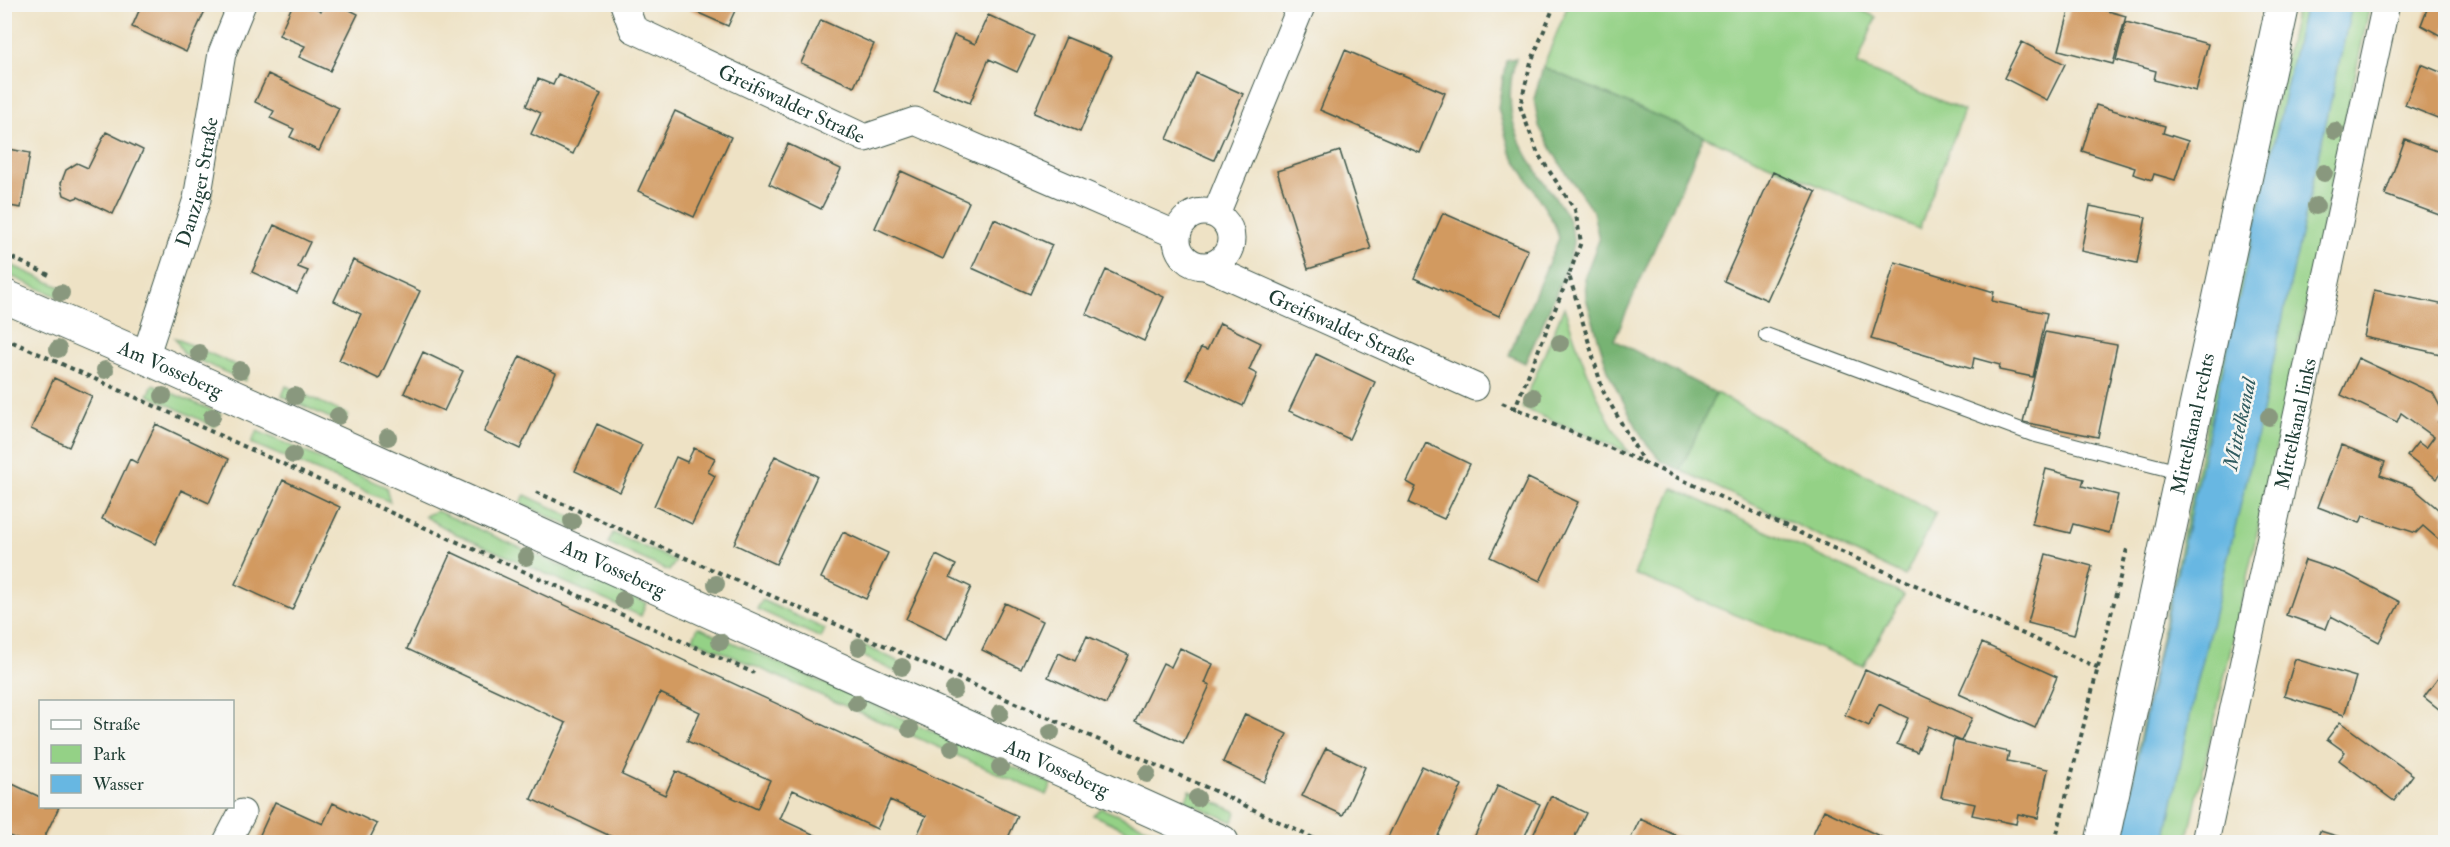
<svg xmlns="http://www.w3.org/2000/svg" width="2450" height="847" font-family="'IM FELL Double Pica',serif">
	<style>
		.green { fill: #94d186; stroke: #5a875d; stroke-width: 1.5 }
		.forest { fill: #77b373; stroke: #4b7854; stroke-width: 1.5 }
		.water { fill: #67b7e2; stroke: #437a8b; stroke-width: 1.5 }
		.building { fill: #d29a61; fill-rule: evenodd }
		.lines { fill: none; stroke-linecap: round; stroke-linejoin: round }
		.lane-casing { stroke: #3e564a; stroke-width: 16 }
		.street-casing { stroke: #3e564a; stroke-width: 29 }
		.secondary-casing { stroke: #3e564a; stroke-width: 35 }
		.path { stroke: #3e564a; stroke-width: 4; stroke-dasharray: 4.5 4.5; stroke-linecap: butt }
		.lane { stroke: #fff; stroke-width: 14 }
		.street { stroke: #fff; stroke-width: 27 }
		.secondary { stroke: #fff; stroke-width: 33 }
		.tree { fill: #89987e }
		.labels { text-anchor: middle; dominant-baseline: central; stroke-width: 5; stroke-linejoin: round; paint-order: stroke }
		.street-label { font-size: 20px; fill: #1f3d34; stroke: #f6f6f2 }
		.water-label { font-size: 21px; font-style: italic; fill: #315c60; stroke: #f6f6f2 }
	</style>
	<rect width="100%" height="100%" fill="#f6f6f2"/>
	<filter id="ink" filterUnits="userSpaceOnUse"><feTurbulence type="fractalNoise" baseFrequency=".0167" numOctaves="2"/><feDisplacementMap in="SourceGraphic" scale="12" xChannelSelector="R" yChannelSelector="G"/><feConvolveMatrix kernelMatrix="1 2 1 2 8 2 1 2 1" color-interpolation-filters="sRGB"/></filter>
	<filter id="wash" filterUnits="userSpaceOnUse"><feTurbulence type="fractalNoise" baseFrequency=".008" numOctaves="4" result="noise"/><feDisplacementMap in="SourceGraphic" scale="24" xChannelSelector="R" yChannelSelector="G"/><feGaussianBlur stdDeviation="1.35" result="paint"/><feColorMatrix in="noise" values="0 0 0 0 0 0 0 0 0 0 0 0 0 0 0 0 0 1.4 0 .05"/><feComposite in="paint" operator="in"/></filter>
	<g filter="url(#wash)">
		<rect width="100%" height="100%" fill="#eee2c5"/>
		<path class="green" d="M 1568,5 L 1849,4 L 1876,17 L 1857,65 L 1964,111 L 1919,229 L 1543,67 Z
			M 2297,5 L 2370,5 L 2280,431 L 2187,842 L 2117,842 Z
			M 11,265 L 67,290 L 63,299 L 6,274 Z
			M 1564,307 C 1581,358 1598,407 1628,452 L 1522,408 Z
			M 175,338 L 249,371 L 245,381 L 184,354 Z
			M 153,385 L 221,414 L 215,427 L 148,395 Z
			M 286,386 L 348,415 L 343,424 L 282,396 Z
			M 1716,393 L 1936,513 L 1905,576 L 1680,470 Z
			M 257,431 L 386,487 L 390,502 L 251,443 Z
			M 1673,488 L 1904,595 L 1863,666 L 1634,574 Z
			M 525,495 L 579,520 L 575,529 L 520,503 Z
			M 437,511 L 646,603 L 641,616 L 452,532 L 424,516 Z
			M 613,533 L 676,561 L 669,571 L 608,543 Z
			M 762,600 L 825,629 L 821,638 L 757,609 Z
			M 698,627 L 1052,784 L 1047,795 L 693,639 Z
			M 857,642 L 908,666 L 904,676 L 852,651 Z
			M 1190,790 L 1236,812 L 1233,822 L 1185,801 Z
			M 1101,808 L 1169,837 L 1142,837 L 1093,815 Z"/>
		<path class="forest" d="M 1516,58 C 1500,113 1518,147 1551,192 C 1562,208 1572,219 1573,240 C 1574,260 1535,340 1525,363 L 1509,355 L 1559,238 L 1554,223 L 1510,151 L 1498,108 L 1506,60 Z
			M 1543,67 L 1704,136 L 1614,340 L 1716,393 L 1680,470 L 1661,461 L 1643,439 L 1609,374 L 1586,298 L 1585,276 L 1599,240 L 1593,211 L 1559,162 L 1539,126 L 1534,99 Z"/>
		<path class="water" d="M 2305,5 L 2352,5 L 2250,466 L 2195,692 L 2165,842 L 2121,842 L 2150,693 Z"/>
		<g id="blocks">
			<path class="building" d="M 142,4 L 208,4 L 186,52 L 132,27 Z
				M 293,4 L 308,4 L 321,11 L 324,4 L 338,4 L 358,14 L 330,71 L 299,57 L 305,46 L 279,35 Z
				M 678,4 L 738,4 L 728,26 Z
				M 2071,4 L 2083,4 L 2126,16 L 2113,64 L 2059,50 Z
				M 2429,4 L 2445,4 L 2445,38 L 2421,25 Z
				M 988,15 L 1034,36 L 1017,72 L 989,59 L 970,103 L 933,88 L 954,35 L 975,44 Z
				M 821,20 L 874,44 L 854,87 L 801,63 Z
				M 2126,22 L 2208,44 L 2196,91 L 2154,80 L 2156,71 L 2116,60 Z
				M 1066,37 L 1112,56 L 1080,132 L 1034,113 Z
				M 2022,42 L 2065,64 L 2047,100 L 2004,78 Z
				M 1345,50 L 1445,93 L 1420,153 L 1320,110 Z
				M 2421,64 L 2445,74 L 2445,121 L 2405,105 Z
				M 1196,73 L 1243,94 L 1214,160 L 1167,139 Z
				M 268,74 L 339,108 L 319,151 L 290,137 L 294,129 L 270,118 L 274,111 L 255,102 Z
				M 558,74 L 601,94 L 573,154 L 531,134 L 541,113 L 526,106 L 538,79 L 553,85 Z
				M 2096,105 L 2165,126 L 2163,133 L 2188,141 L 2175,180 L 2154,174 L 2152,180 L 2133,174 L 2135,168 L 2082,151 Z
				M 675,111 L 731,137 L 694,217 L 638,191 Z
				M 106,132 L 143,150 L 113,214 L 78,197 L 73,199 L 64,195 L 61,183 L 66,170 L 77,163 L 88,168 Z
				M 2405,139 L 2445,154 L 2445,207 L 2442,216 L 2385,195 Z
				M 788,144 L 841,169 L 821,209 L 769,184 Z
				M 4,148 L 30,153 L 21,208 L 4,205 Z
				M 1340,151 L 1371,249 L 1308,269 L 1277,171 Z
				M 901,171 L 969,202 L 943,259 L 875,228 Z
				M 1773,172 L 1816,192 L 1767,300 L 1724,281 Z
				M 2090,206 L 2146,217 L 2137,263 L 2081,251 Z
				M 1443,213 L 1528,250 L 1499,316 L 1414,278 Z
				M 994,219 L 1052,245 L 1030,294 L 972,268 Z
				M 274,225 L 310,242 L 298,267 L 308,271 L 297,293 L 252,272 Z
				M 353,260 L 420,291 L 379,379 L 339,360 L 361,314 L 334,301 Z
				M 1895,262 L 1994,292 L 1992,301 L 2047,313 L 2033,377 L 1999,370 L 2000,365 L 1974,358 L 1972,369 L 1871,339 Z
				M 1106,270 L 1164,297 L 1144,341 L 1086,314 Z
				M 2374,290 L 2445,305 L 2445,355 L 2364,337 Z
				M 1220,323 L 1261,343 L 1249,370 L 1257,374 L 1243,406 L 1186,379 L 1201,348 L 1207,350 Z
				M 2045,332 L 2117,345 L 2098,437 L 2023,422 Z
				M 423,352 L 463,371 L 444,411 L 404,393 Z
				M 1316,354 L 1375,382 L 1349,439 L 1289,411 Z
				M 520,356 L 556,373 L 520,449 L 484,432 Z
				M 2358,358 L 2433,393 L 2444,414 L 2438,422 L 2445,427 L 2445,451 L 2439,459 L 2445,465 L 2437,479 L 2407,456 L 2418,442 L 2426,448 L 2434,437 L 2401,413 L 2397,422 L 2341,395 Z
				M 54,378 L 92,396 L 69,447 L 31,429 Z
				M 156,424 L 229,459 L 209,503 L 181,490 L 155,544 L 102,519 L 130,459 L 137,463 Z
				M 597,424 L 642,445 L 620,492 L 575,471 Z
				M 1426,443 L 1470,464 L 1444,519 L 1409,503 L 1416,487 L 1407,482 Z
				M 2341,445 L 2385,462 L 2380,475 L 2412,487 L 2445,515 L 2445,545 L 2423,526 L 2416,533 L 2363,516 L 2360,523 L 2318,507 Z
				M 694,448 L 715,458 L 708,472 L 715,476 L 692,524 L 654,506 L 676,457 L 687,462 Z
				M 775,456 L 817,476 L 776,564 L 734,544 Z
				M 2046,469 L 2084,479 L 2082,486 L 2118,495 L 2109,533 L 2073,524 L 2070,533 L 2032,524 Z
				M 1528,478 L 1578,502 L 1540,581 L 1490,557 Z
				M 283,480 L 340,507 L 292,610 L 235,584 Z
				M 843,532 L 888,553 L 866,599 L 821,578 Z
				M 451,552 L 1018,816 L 1006,842 L 914,842 L 926,816 L 890,800 L 877,829 L 793,790 L 780,819 L 830,842 L 623,842 L 531,799 L 566,723 L 407,649 ZM 660,693 L 700,712 L 687,741 L 770,780 L 757,809 L 676,771 L 665,795 L 622,775 Z
				M 2046,554 L 2092,566 L 2074,635 L 2028,623 Z
				M 936,555 L 956,565 L 950,577 L 971,587 L 947,639 L 906,619 Z
				M 2305,560 L 2345,573 L 2400,602 L 2379,642 L 2331,616 L 2326,629 L 2286,615 Z
				M 1005,603 L 1043,621 L 1021,669 L 982,650 Z
				M 1087,636 L 1129,655 L 1106,704 L 1048,677 L 1059,653 L 1075,661 Z
				M 1982,643 L 2057,677 L 2035,728 L 1959,694 Z
				M 1180,648 L 1213,664 L 1205,683 L 1210,685 L 1183,743 L 1135,721 L 1163,663 L 1171,667 Z
				M 2295,659 L 2356,677 L 2344,715 L 2284,696 Z
				M 2445,669 L 2445,714 L 2424,697 Z
				M 1865,670 L 1972,718 L 1961,741 L 1928,726 L 1917,752 L 1897,744 L 1908,718 L 1879,704 L 1869,726 L 1845,715 Z
				M 1245,714 L 1287,734 L 1264,782 L 1223,762 Z
				M 2340,722 L 2413,775 L 2394,801 L 2339,760 L 2345,752 L 2327,739 Z
				M 1954,740 L 2009,752 L 2007,761 L 2048,769 L 2038,818 L 2018,814 L 2016,824 L 1972,815 L 1975,804 L 1941,797 Z
				M 1326,748 L 1365,767 L 1343,815 L 1302,796 Z
				M 1422,766 L 1462,785 L 1435,842 L 1395,842 L 1387,839 Z
				M 4,780 L 40,797 L 40,807 L 59,807 L 42,842 L 24,842 L 4,834 Z
				M 1498,785 L 1540,804 L 1522,842 L 1472,842 Z
				M 1551,796 L 1586,813 L 1572,842 L 1536,842 L 1531,840 Z
				M 275,802 L 323,824 L 333,803 L 377,824 L 368,842 L 266,842 L 258,839 Z
				M 1824,810 L 1886,839 L 1884,842 L 1809,842 Z
				M 1640,819 L 1690,842 L 1629,842 Z
				M 2320,831 L 2340,837 L 2338,842 L 2316,842 Z"/>
		</g>
	</g>
	<g filter="url(#ink)">
		<use href="#blocks" fill-opacity="0" stroke="#3e564a" stroke-width="1.5"/>
		<g class="lines">
			<g class="lane-casing">
				<path id="lane" d="M 1766,335 L 2032,434 L 2183,473"/>
			</g>
			<g class="street-casing">
				<g id="street">
					<path id="s1" d="M 624,4 L 633,29 L 865,138 L 915,121 L 1177,235"/>
					<circle cx="1204" cy="239" r="27"/>
					<path d="M 1216,214 L 1302,4"/>
					<path id="s2" d="M 1208,267 L 1475,387"/>
					<path id="s3" d="M 145,357 L 197,199 L 222,53 L 242,4"/>
					<path d="M 227,842 L 242,813"/>
					<path id="s4" d="M 2205,842 L 2386,4"/>
				</g>
			</g>
			<g class="secondary-casing">
				<g id="secondary">
					<path id="s5" d="M 4,296 L 145,357 L 1222,842"/>
					<path id="s6" d="M 2102,842 L 2283,4"/>
				</g>
			</g>
			<path class="path" d="M 1555,4 L 1531,62 L 1520,106 L 1538,154 L 1575,210 L 1581,242 L 1569,275 L 1603,391 L 1644,463
				M 4,254 L 49,275
				M 4,338 L 394,514 L 754,673
				M 1502,403 L 1645,463 L 2101,669
				M 1514,410 L 1569,275
				M 536,492 L 1217,792 L 1321,842
				M 2055,842 L 2127,549"/>
			<use href="#lane" class="lane"/>
			<use href="#street" class="street"/>
			<use href="#secondary" class="secondary"/>
		</g>
		<g class="tree">
			<circle cx="2335" cy="131" r="9"/>
			<circle cx="2324" cy="173" r="9"/>
			<circle cx="2316" cy="206" r="9"/>
			<circle cx="61" cy="293" r="9"/>
			<circle cx="1560" cy="343" r="9"/>
			<circle cx="58" cy="349" r="9"/>
			<circle cx="199" cy="353" r="9"/>
			<circle cx="105" cy="370" r="9"/>
			<circle cx="240" cy="370" r="9"/>
			<circle cx="163" cy="396" r="9"/>
			<circle cx="295" cy="396" r="9"/>
			<circle cx="1533" cy="397" r="9"/>
			<circle cx="338" cy="416" r="9"/>
			<circle cx="212" cy="417" r="9"/>
			<circle cx="2269" cy="417" r="9"/>
			<circle cx="388" cy="437" r="9"/>
			<circle cx="293" cy="455" r="9"/>
			<circle cx="572" cy="521" r="9"/>
			<circle cx="526" cy="557" r="9"/>
			<circle cx="716" cy="584" r="9"/>
			<circle cx="623" cy="600" r="9"/>
			<circle cx="720" cy="642" r="9"/>
			<circle cx="859" cy="647" r="9"/>
			<circle cx="902" cy="667" r="9"/>
			<circle cx="954" cy="690" r="9"/>
			<circle cx="856" cy="703" r="9"/>
			<circle cx="1000" cy="713" r="9"/>
			<circle cx="910" cy="729" r="9"/>
			<circle cx="1051" cy="732" r="9"/>
			<circle cx="952" cy="748" r="9"/>
			<circle cx="1000" cy="767" r="9"/>
			<circle cx="1147" cy="774" r="9"/>
			<circle cx="1197" cy="798" r="9"/>
		</g>
	</g>
	<g class="labels">
		<g class="street-label">
			<text stroke="none"><textPath href="#s1" startOffset="202">Greifswalder Straße</textPath></text>
			<text stroke="none"><textPath href="#s3" startOffset="183">Danziger Straße</textPath></text>
			<text stroke="none"><textPath href="#s2" startOffset="147">Greifswalder Straße</textPath></text>
			<text stroke="none"><textPath href="#s5" startOffset="182">Am Vosseberg</textPath></text>
			<text stroke="none"><textPath href="#s6" startOffset="428">Mittelkanal rechts</textPath></text>
			<text stroke="none"><textPath href="#s4" startOffset="428">Mittelkanal links</textPath></text>
			<text stroke="none"><textPath href="#s5" startOffset="668">Am Vosseberg</textPath></text>
			<text stroke="none"><textPath href="#s5" startOffset="1154">Am Vosseberg</textPath></text>
		</g>
		<g class="water-label">
			<text transform="translate(2240 424) rotate(-78)">Mittelkanal</text>
		</g>
	</g>
	<rect width="2450" height="847" fill="none" stroke="#f6f6f2" stroke-width="24"/>
	<rect x="39" y="700" width="195" height="108" fill="#f6f6f2" stroke="#a0aca6" stroke-width="1.5"/>
	<rect x="51" y="720" width="30" height="9" fill="#ffffff" stroke="#a0aca6" stroke-width="1.5"/>
	<text x="93" y="730" font-size="18" fill="#1f3d34">Straße</text>
	<rect x="51" y="745" width="30" height="18" fill="#94d186" stroke="#a0aca6" stroke-width="1.5"/>
	<text x="93" y="760" font-size="18" fill="#1f3d34">Park</text>
	<rect x="51" y="775" width="30" height="18" fill="#67b7e2" stroke="#a0aca6" stroke-width="1.5"/>
	<text x="93" y="790" font-size="18" fill="#1f3d34">Wasser</text>
</svg>
